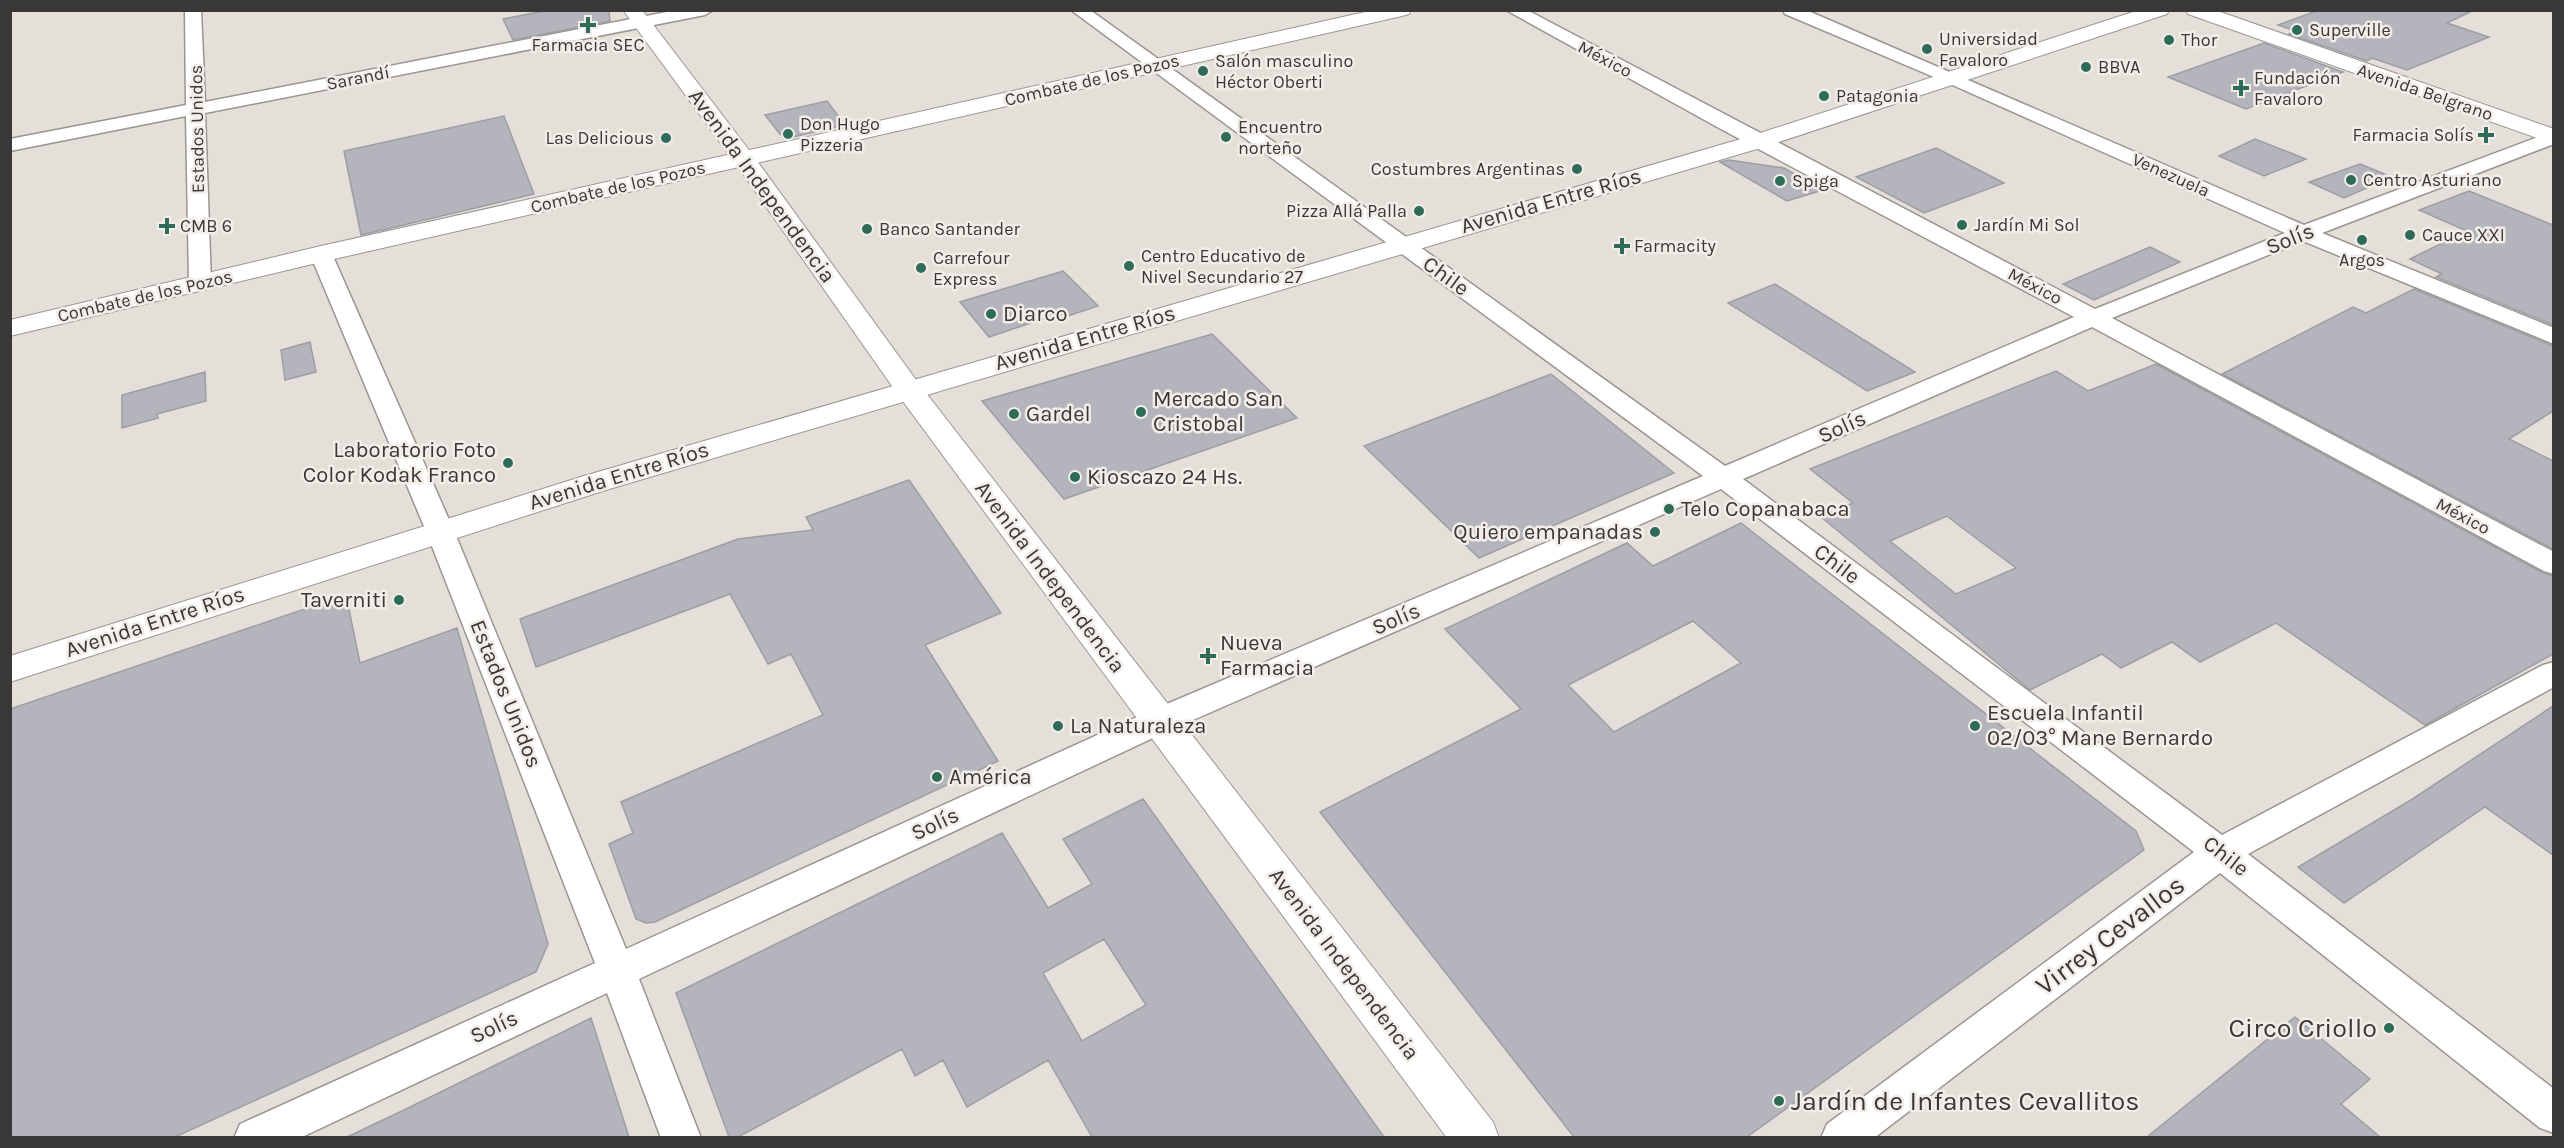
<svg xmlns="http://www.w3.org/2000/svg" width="2564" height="1148" font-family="Karla,sans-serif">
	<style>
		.building { fill: #b4b5bc; stroke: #9d9da4; stroke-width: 1.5; fill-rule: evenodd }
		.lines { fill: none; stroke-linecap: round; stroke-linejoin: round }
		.street-casing { stroke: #9a9590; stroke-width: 3 }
		.secondary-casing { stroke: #9a9590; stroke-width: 2 }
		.primary-casing { stroke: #9a9590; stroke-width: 2 }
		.street { fill: #fff; fill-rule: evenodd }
		.secondary { fill: #fff; fill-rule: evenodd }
		.primary { fill: #fff; fill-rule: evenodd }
		.poi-dot { fill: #2e6c59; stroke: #f2ede7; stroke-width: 2 }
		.labels { text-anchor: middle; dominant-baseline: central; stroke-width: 5; stroke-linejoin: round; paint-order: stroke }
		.far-poi-label { font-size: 18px; fill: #3a3836; stroke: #f2ede7; text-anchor: start }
		.far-street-label { font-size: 18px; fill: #3a3836; stroke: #f2ede7 }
		.street-label { font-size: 22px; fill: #3a3836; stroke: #f2ede7 }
		.poi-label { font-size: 22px; fill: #3a3836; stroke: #f2ede7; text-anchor: start }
		.near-street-label { font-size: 27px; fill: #3a3836; stroke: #f2ede7 }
		.near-poi-label { font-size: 27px; fill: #3a3836; stroke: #f2ede7; text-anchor: end }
	</style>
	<rect width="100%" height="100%" fill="#e5dfd9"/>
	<path class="building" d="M 549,10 L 609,10 L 610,21 L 513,40 L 503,19 Z
		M 2319,10 L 2474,10 L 2447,23 L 2489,37 L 2407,70 L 2372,58 L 2367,61 L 2289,34 L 2295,31 L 2278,25 Z
		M 2264,43 L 2343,72 L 2246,109 L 2168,77 Z
		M 827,101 L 845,125 L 793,137 L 780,134 L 765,115 Z
		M 504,116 L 534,194 L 361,235 L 344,151 Z
		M 2255,139 L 2306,159 L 2264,176 L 2219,156 Z
		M 1936,148 L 2004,183 L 1924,213 L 1856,177 Z
		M 1729,160 L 1784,168 L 1823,190 L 1787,201 L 1720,162 Z
		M 2360,164 L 2392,177 L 2344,198 L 2309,182 Z
		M 2469,191 L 2553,225 L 2553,325 L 2436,277 L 2442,274 L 2410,259 L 2467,231 L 2419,210 Z
		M 2150,247 L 2180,262 L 2094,300 L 2063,284 Z
		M 1063,271 L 1098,306 L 1065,317 L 1060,313 L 989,337 L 960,302 Z
		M 1775,284 L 1915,372 L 1867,391 L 1728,303 Z
		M 2414,289 L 2553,346 L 2553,411 L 2509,439 L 2553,461 L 2553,549 L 2222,374 L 2353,307 L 2366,313 Z
		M 1212,334 L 1297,418 L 1064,499 L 982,401 Z
		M 310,342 L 316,372 L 285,380 L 281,350 Z
		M 2156,364 L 2543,573 L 2553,576 L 2553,654 L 2425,725 L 2276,623 L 2200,662 L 2172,642 L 2121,668 L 2102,654 L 2030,690 L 1820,516 L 1853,503 L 1810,469 L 2056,371 L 2088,391 ZM 1947,516 L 1961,527 L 2016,568 L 1956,594 L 1890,541 Z
		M 205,372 L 206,401 L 157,414 L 158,418 L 122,428 L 122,395 Z
		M 1551,374 L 1674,473 L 1479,558 L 1364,446 Z
		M 909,480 L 1001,613 L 925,645 L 998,761 L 655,922 L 646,923 L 636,919 L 609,844 L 633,833 L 621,802 L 823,715 L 791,654 L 768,664 L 730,594 L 536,667 L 520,619 L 738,539 L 813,530 L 806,517 Z
		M 1741,523 L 2136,831 L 2144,850 L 1747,1137 L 1574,1137 L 1320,812 L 1521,709 L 1445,629 L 1627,543 L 1653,566 ZM 1693,621 L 1741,663 L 1614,732 L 1568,685 Z
		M 346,595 L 360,663 L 457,628 L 548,944 L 536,972 L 175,1137 L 10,1137 L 10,709 Z
		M 2553,706 L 2553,855 L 2485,807 L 2344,903 L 2298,867 L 2411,800 Z
		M 1143,799 L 1384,1137 L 1092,1137 L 1048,1060 L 967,1107 L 943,1060 L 915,1076 L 902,1049 L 738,1137 L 729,1137 L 676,993 L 1002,833 L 1048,908 L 1092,884 L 1063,839 ZM 1104,939 L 1146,1005 L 1082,1041 L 1043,973 Z
		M 2295,1017 L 2370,1079 L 2341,1104 L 2380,1137 L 2147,1137 Z
		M 591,1018 L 629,1137 L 347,1137 L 402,1111 Z"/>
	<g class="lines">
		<g class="street-casing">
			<path id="street" d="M 185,10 L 201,10 L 205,102 L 677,10 L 713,10 L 705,15 L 205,113 L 211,283 L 208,288 L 200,290 L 192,288 L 189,283 L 186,116 L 10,151 L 10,139 L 186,105 Z
				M 1071,10 L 1090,10 L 1725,466 L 2074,317 L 1719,128 L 1506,10 L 1527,10 L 2095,309 L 2285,233 L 1948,83 L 1785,14 L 1783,10 L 1806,10 L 2304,225 L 2554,131 L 2554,144 L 2322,233 L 2554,328 L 2554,344 L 2303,241 L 2112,318 L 2554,552 L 2554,574 L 2544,571 L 2092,327 L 1743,479 L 2222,835 L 2543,665 L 2554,662 L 2554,687 L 2248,854 L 2554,1089 L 2554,1133 L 2540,1128 L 2220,873 L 1874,1138 L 1821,1138 L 1827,1124 L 2194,852 L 1721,489 L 1170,730 L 639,979 L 701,1138 L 661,1138 L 607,993 L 300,1138 L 234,1138 L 240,1124 L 595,963 L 426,531 L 310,254 L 313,249 L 321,247 L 329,249 L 332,254 L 454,531 L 626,949 L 1148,712 L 1703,476 Z"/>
		</g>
		<g class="secondary-casing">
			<path id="secondary" d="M 1374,10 L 1411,10 L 1409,14 L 1402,16 L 321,262 L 10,336 L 10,320 L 321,246 Z
				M 2139,10 L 2169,10 L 2167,14 L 1767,146 L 606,490 L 10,682 L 10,656 L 584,476 L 1751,136 Z
				M 2186,10 L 2215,10 L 2554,129 L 2554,144 L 2188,14 Z"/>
		</g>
		<g class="primary-casing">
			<path id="primary" d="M 623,10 L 642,10 L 752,154 L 919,384 L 1493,1122 L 1499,1138 L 1447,1138 L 899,396 L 736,164 Z"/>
		</g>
		<use href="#street" class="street"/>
		<use href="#secondary" class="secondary"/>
		<use href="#primary" class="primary"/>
	</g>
	<g class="poi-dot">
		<path d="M585 16h6v6h6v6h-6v6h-6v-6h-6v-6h6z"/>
		<circle cx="2297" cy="30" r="6"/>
		<circle cx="2169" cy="40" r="6"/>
		<circle cx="1927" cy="49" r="6"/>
		<circle cx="2086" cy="67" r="6"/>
		<circle cx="1203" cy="71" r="6"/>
		<path d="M2238 79h6v6h6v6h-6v6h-6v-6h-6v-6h6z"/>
		<circle cx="1824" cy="96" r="6"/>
		<circle cx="788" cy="134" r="6"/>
		<path d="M2483 126h6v6h6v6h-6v6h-6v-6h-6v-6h6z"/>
		<circle cx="1226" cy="137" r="6"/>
		<circle cx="666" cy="138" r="6"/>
		<circle cx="1577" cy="169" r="6"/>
		<circle cx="2351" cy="180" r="6"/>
		<circle cx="1780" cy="181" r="6"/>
		<circle cx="1419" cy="211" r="6"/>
		<circle cx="1962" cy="225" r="6"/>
		<path d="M164 217h6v6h6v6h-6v6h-6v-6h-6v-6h6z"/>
		<circle cx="867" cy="229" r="6"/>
		<circle cx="2410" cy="235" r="6"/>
		<circle cx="2362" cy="240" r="6"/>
		<path d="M1619 237h6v6h6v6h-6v6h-6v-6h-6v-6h6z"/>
		<circle cx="1129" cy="266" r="6"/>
		<circle cx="921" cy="268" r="6"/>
		<circle cx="991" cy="314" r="6"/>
		<circle cx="1141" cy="412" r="6"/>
		<circle cx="1014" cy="414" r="6"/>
		<circle cx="508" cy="463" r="6"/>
		<circle cx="1075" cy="477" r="6"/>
		<circle cx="1669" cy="509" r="6"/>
		<circle cx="1655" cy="532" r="6"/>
		<circle cx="399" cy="600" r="6"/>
		<path d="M1205 647h6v6h6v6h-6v6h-6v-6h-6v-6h6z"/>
		<circle cx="1058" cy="726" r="6"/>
		<circle cx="1975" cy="726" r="6"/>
		<circle cx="937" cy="777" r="6"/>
		<circle cx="2389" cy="1028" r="6"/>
		<circle cx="1779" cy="1101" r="6"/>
	</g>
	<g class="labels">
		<g class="far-poi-label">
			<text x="2309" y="30">Superville</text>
			<text x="1939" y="39">Universidad<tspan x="1939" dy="21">Favaloro</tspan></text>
			<text x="2181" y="40">Thor</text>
			<text x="588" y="45" text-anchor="middle">Farmacia SEC</text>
			<text x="1215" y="61">Salón masculino<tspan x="1215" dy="21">Héctor Oberti</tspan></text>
			<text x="2098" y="67">BBVA</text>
			<text x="2254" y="78">Fundación<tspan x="2254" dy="21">Favaloro</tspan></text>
			<text x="1836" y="96">Patagonia</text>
			<text x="800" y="124">Don Hugo<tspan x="800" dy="21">Pizzeria</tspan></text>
			<text x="1238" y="127">Encuentro<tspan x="1238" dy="21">norteño</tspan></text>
			<text x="2474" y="135" text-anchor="end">Farmacia Solís</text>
			<text x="654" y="138" text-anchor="end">Las Delicious</text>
			<text x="1565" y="169" text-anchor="end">Costumbres Argentinas</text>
			<text x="2363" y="180">Centro Asturiano</text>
			<text x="1792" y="181">Spiga</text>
			<text x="1407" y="211" text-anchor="end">Pizza Allá Palla</text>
			<text x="1974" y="225">Jardín Mi Sol</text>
			<text x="180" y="226">CMB 6</text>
			<text x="879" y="229">Banco Santander</text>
			<text x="2422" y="235">Cauce XXI</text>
			<text x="1634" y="246">Farmacity</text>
			<text x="1141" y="256">Centro Educativo de<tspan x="1141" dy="21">Nivel Secundario 27</tspan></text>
			<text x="933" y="258">Carrefour<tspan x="933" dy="21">Express</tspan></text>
			<text x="2362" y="260" text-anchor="middle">Argos</text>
		</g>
		<g class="far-street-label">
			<text transform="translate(1605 59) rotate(28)">México</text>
			<text transform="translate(358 78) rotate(-11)">Sarandí</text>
			<text transform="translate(1092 80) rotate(-13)">Combate de los Pozos</text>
			<text transform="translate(2425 92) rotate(19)">Avenida Belgrano</text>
			<text transform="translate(197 129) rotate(-91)">Estados Unidos</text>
			<text transform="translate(2171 175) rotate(24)">Venezuela</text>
			<text transform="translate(618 187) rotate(-13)">Combate de los Pozos</text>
			<text transform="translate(2035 286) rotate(28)">México</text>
			<text transform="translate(145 296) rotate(-13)">Combate de los Pozos</text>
			<text transform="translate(2463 516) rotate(28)">México</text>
		</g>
		<g class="street-label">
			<text transform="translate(762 186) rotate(54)">Avenida Independencia</text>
			<text transform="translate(1551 201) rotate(-16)">Avenida Entre Ríos</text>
			<text transform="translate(2290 239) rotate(-22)">Solís</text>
			<text transform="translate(1446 276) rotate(36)">Chile</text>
			<text transform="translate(1085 338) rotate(-16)">Avenida Entre Ríos</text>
			<text transform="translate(1842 427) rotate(-24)">Solís</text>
			<text transform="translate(619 476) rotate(-17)">Avenida Entre Ríos</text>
			<text transform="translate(1837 564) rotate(37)">Chile</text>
			<text transform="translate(1050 577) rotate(53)">Avenida Independencia</text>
			<text transform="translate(1396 619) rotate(-23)">Solís</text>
			<text transform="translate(155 622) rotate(-18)">Avenida Entre Ríos</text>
			<text transform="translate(506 694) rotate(68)">Estados Unidos</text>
			<text transform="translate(935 824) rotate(-25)">Solís</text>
			<text transform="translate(2226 856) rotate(38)">Chile</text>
			<text transform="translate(1344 964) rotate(53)">Avenida Independencia</text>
			<text transform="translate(494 1027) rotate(-25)">Solís</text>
		</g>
		<g class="poi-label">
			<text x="1003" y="314">Diarco</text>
			<text x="1153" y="399">Mercado San<tspan x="1153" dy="25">Cristobal</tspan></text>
			<text x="1026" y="414">Gardel</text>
			<text x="496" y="450" text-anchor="end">Laboratorio Foto<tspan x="496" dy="25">Color Kodak Franco</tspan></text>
			<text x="1087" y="477">Kioscazo 24 Hs.</text>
			<text x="1681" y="509">Telo Copanabaca</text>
			<text x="1643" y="532" text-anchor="end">Quiero empanadas</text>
			<text x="387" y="600" text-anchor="end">Taverniti</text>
			<text x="1220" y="643">Nueva<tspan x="1220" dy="25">Farmacia</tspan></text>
			<text x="1987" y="713">Escuela Infantil<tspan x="1987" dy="25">02/03° Mane Bernardo</tspan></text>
			<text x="1070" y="726">La Naturaleza</text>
			<text x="949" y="777">América</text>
		</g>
		<g class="near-street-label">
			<text transform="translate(2110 935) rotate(-37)">Virrey Cevallos</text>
		</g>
		<g class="near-poi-label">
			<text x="2377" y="1028">Circo Criollo</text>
			<text x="1791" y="1101" text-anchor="start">Jardín de Infantes Cevallitos</text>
		</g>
	</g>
	<rect width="2564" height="1148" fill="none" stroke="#3a3836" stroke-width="24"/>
</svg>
